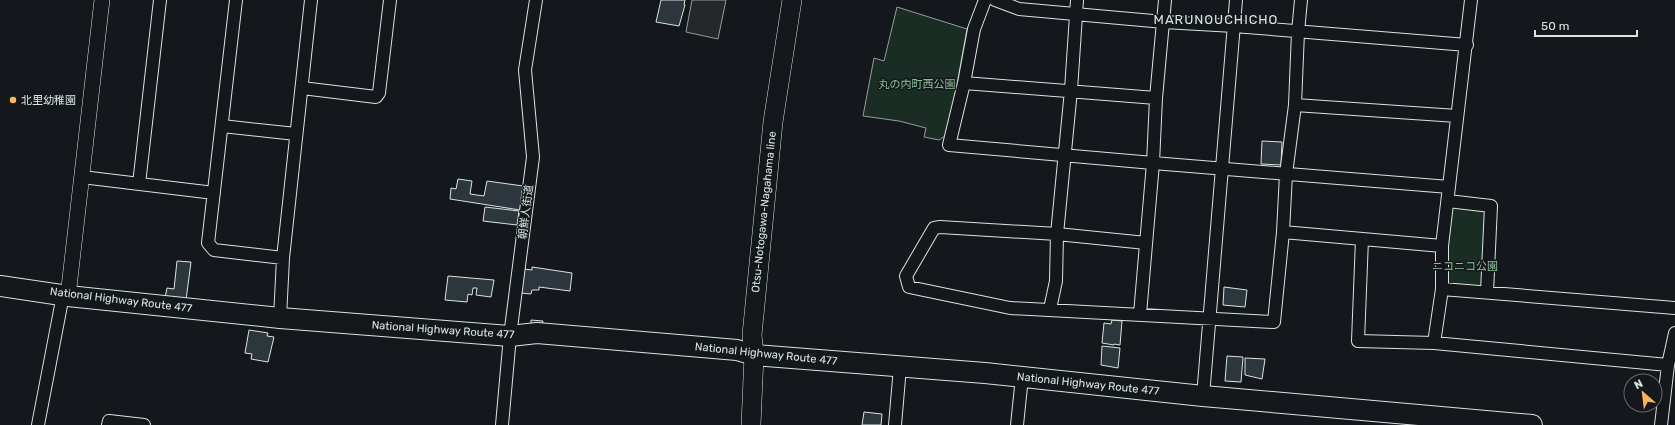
<svg xmlns="http://www.w3.org/2000/svg" width="1675" height="425" font-family="Rubik,'Noto Sans JP',sans-serif">
	<style>
		.green { fill: #1a2d24; stroke: #939e99 }
		.parking { fill: #24282b; stroke: #939e99 }
		.building { fill: #2c363c; stroke: #d8e6dc }
		.lines { fill: none; stroke-linecap: round; stroke-linejoin: round }
		.minor-casing { stroke: #d8e6dc; stroke-width: 14 }
		.tertiary-casing { stroke: #d8e6dc; stroke-width: 16 }
		.primary-casing { stroke: #d8e6dc; stroke-width: 20 }
		.trunk-casing { stroke: #d8e6dc; stroke-width: 22 }
		.minor { stroke: #14181c; stroke-width: 12 }
		.tertiary { stroke: #14181c; stroke-width: 15 }
		.primary { stroke: #14181c; stroke-width: 19 }
		.trunk { stroke: #14181c; stroke-width: 20 }
		.poi-dot { fill: #ffb74d; stroke: #14181c; stroke-width: 1.5 }
		.labels { text-anchor: middle; dominant-baseline: central; stroke-width: 3; stroke-linejoin: round; paint-order: stroke }
		.park-label { font-size: 11px; fill: #8ac095; stroke: #14181c }
		.poi-label { font-size: 11px; fill: #d8e6dc; stroke: #14181c; text-anchor: start }
		.street-label { font-size: 11px; fill: #d8e6dc; stroke: #14181c }
		.quarter-label { font-size: 13px; letter-spacing: 1px; fill: #d8e6dc; stroke: #14181c }
	</style>
	<rect width="100%" height="100%" fill="#14181c"/>
	<path class="green" d="M 897,7 L 967,29 L 948,134 L 939,140 L 924,137 L 926,128 L 899,121 L 863,116 L 874,58 L 884,61 Z
		M 1452,205 L 1482,208 L 1488,213 L 1483,286 L 1480,288 L 1450,286 L 1445,280 Z"/>
	<path class="parking" d="M 692,0 L 726,0 L 718,39 L 686,32 Z"/>
	<path class="building" d="M 661,0 L 685,0 L 684,5 L 685,5 L 679,26 L 656,22 Z
		M 1262,141 L 1282,142 L 1281,165 L 1261,164 Z
		M 458,179 L 472,181 L 470,194 L 484,196 L 487,181 L 523,186 L 520,210 L 450,199 L 451,188 L 456,189 Z
		M 485,207 L 519,211 L 517,225 L 483,221 Z
		M 177,261 L 191,262 L 186,300 L 165,298 L 167,288 L 174,289 Z
		M 532,267 L 572,273 L 570,291 L 539,287 L 539,290 L 532,290 L 531,294 L 521,293 L 524,269 L 532,270 Z
		M 448,276 L 494,280 L 491,297 L 476,295 L 477,288 L 473,288 L 472,295 L 468,294 L 467,302 L 445,300 Z
		M 1224,287 L 1247,290 L 1245,307 L 1223,305 Z
		M 531,320 L 543,321 L 542,326 L 531,325 Z
		M 1112,320 L 1122,321 L 1120,345 L 1114,344 L 1114,345 L 1102,343 L 1104,323 L 1111,324 Z
		M 249,330 L 268,333 L 267,336 L 274,337 L 268,362 L 251,359 L 252,354 L 245,353 Z
		M 1102,346 L 1120,348 L 1118,368 L 1101,365 Z
		M 1227,356 L 1243,357 L 1241,382 L 1225,381 Z
		M 1245,358 L 1265,359 L 1262,379 L 1245,375 Z
		M 864,412 L 882,414 L 881,425 L 862,425 Z"/>
	<g class="lines">
		<g class="minor-casing">
			<path id="minor" d="M 236,0 L 208,243 L 214,250 L 283,258
				M 985,0 L 974,29 L 964,83 L 949,145 L 1153,163 L 1449,187
				M 995,0 L 1019,9 L 1164,22 L 1234,26 L 1467,45
				M 964,83 L 1156,98
				M 302,88 L 376,97 L 379,93 L 390,0
				M 1295,105 L 1457,116
				M 222,126 L 296,134
				M 82,177 L 214,193
				M 139,184 L 160,0
				M 1448,201 L 1491,206 L 1487,292
				M 1283,232 L 1442,246
				M 1362,239 L 1358,341 L 1434,343 L 1668,365
				M 1146,243 L 1057,234 L 940,227 L 934,228 L 906,276 L 909,287 L 1010,308 L 1274,322 L 1283,232 L 1286,174 L 1295,105 L 1298,32 L 1301,0
				M 1442,289 L 1675,308
				M 1050,309 L 1056,281 L 1057,234 L 1071,90 L 1077,0
				M 1140,314 L 1153,163 L 1156,98 L 1165,0
				M 280,318 L 283,258 L 311,0
				M 1434,343 L 1442,289 L 1442,246 L 1471,0
				M 1203,396 L 1236,0
				M 38,425 L 63,295
				M 108,425 L 109,421 L 144,425
				M 502,425 L 510,336 L 533,157 L 525,70 L 536,0
				M 895,425 L 900,367
				M 1017,425 L 1022,377
				M 1661,425 L 1668,365 L 1675,333"/>
		</g>
		<g class="tertiary-casing">
			<path id="tertiary" d="M 68,296 L 102,0"/>
		</g>
		<g class="primary-casing">
			<path id="primary" d="M 751,425 L 754,355 L 752,335 L 773,122 L 792,0"/>
		</g>
		<g class="trunk-casing">
			<path id="trunk" d="M 0,286 L 68,296 L 280,318 L 510,336 L 537,333 L 737,350 L 754,355 L 985,373 L 1203,396 L 1532,425"/>
		</g>
		<use href="#minor" class="minor"/>
		<use href="#tertiary" class="tertiary"/>
		<use href="#primary" class="primary"/>
		<use href="#trunk" class="trunk"/>
	</g>
	<circle class="poi-dot" cx="13" cy="100" r="4"/>
	<g class="labels">
		<g class="park-label">
			<text x="917" y="84">丸の内町西公園</text>
			<text x="1465" y="266">ニコニコ公園</text>
		</g>
		<g class="poi-label">
			<text x="21" y="100">北里幼稚園</text>
		</g>
		<g class="street-label">
			<text transform="translate(526 212) rotate(-83)">朝鮮人街道</text>
			<text transform="translate(764 212) rotate(-84)">Otsu-Notogawa-Nagahama line</text>
			<text transform="translate(121 300) rotate(7)">National Highway Route 477</text>
			<text transform="translate(443 330) rotate(4)">National Highway Route 477</text>
			<text transform="translate(766 354) rotate(6)">National Highway Route 477</text>
			<text transform="translate(1088 384) rotate(6)">National Highway Route 477</text>
		</g>
		<g class="quarter-label">
			<text x="1216" y="19">MARUNOUCHICHO</text>
		</g>
	</g>
	<g transform="translate(1643 393) rotate(332)"><circle r="19" fill="#14181c" stroke="#626a69"/>
	<path d="M0-3L7 15L0 10L-7 15Z" fill="#ffb74d"/>
	<text y="-6" font-size="11" font-weight="bold" text-anchor="middle" fill="#d8e6dc">N</text>
	</g>
	<path d="M1535 30v6h102v-6" fill="none" stroke="#d8e6dc" stroke-width="2"/>
	<text x="1541" y="30" font-size="12" fill="#d8e6dc" stroke="#14181c" stroke-width="3" paint-order="stroke">50 m</text>
</svg>
